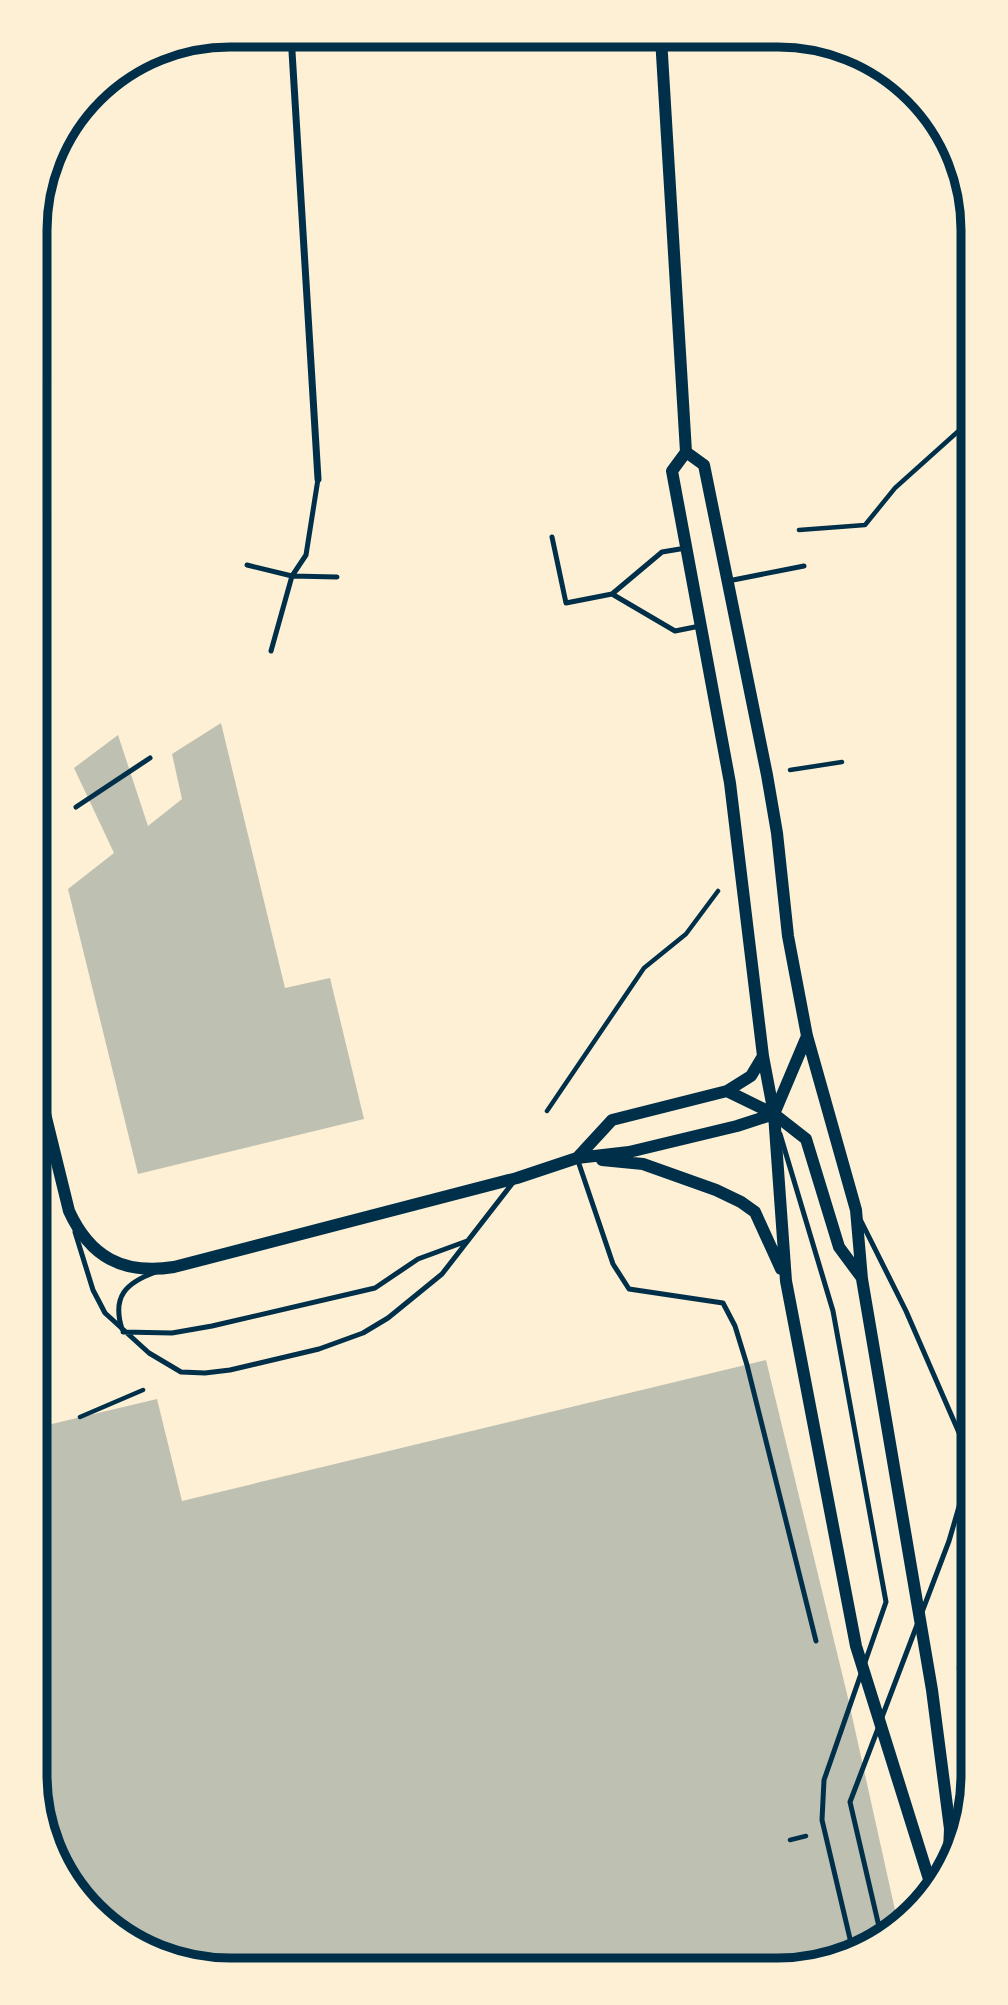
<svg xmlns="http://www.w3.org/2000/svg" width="1008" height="2005" font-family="'Sofia Sans Condensed',sans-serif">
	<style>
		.building { fill: #bec0b2 }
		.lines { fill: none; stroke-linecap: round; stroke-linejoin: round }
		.path { stroke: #003049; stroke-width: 4.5 }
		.service { stroke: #003049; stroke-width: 5 }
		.minor { stroke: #003049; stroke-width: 7 }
		.tertiary { stroke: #003049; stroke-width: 12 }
		.rim { fill: none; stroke: #003049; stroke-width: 9 }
	</style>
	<rect width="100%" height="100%" fill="#fdf0d5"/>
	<path class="building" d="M 221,723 L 285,988 L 330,978 L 364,1119 L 138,1174 L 68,889 L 114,853 L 74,768 L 118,735 L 148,826 L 182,799 L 172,754 Z
		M 766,1360 L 848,1698 L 897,1919 L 840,1960 L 778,1970 L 204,1968 L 102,1922 L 45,1837 L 35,1775 L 35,1428 L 157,1399 L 182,1501 Z"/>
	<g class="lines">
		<path class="path" d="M 799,530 L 865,525 L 895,488 L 973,418
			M 790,770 L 842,762
			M 547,1111 L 644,968 L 686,934 L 718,891
			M 80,1417 L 143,1390
			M 973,1760 L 962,1707 L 959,1667 L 973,1638
			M 790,1840 L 806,1836"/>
		<path class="service" d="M 552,537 L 566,603 L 612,594 L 662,552 L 686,548
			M 247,565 L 292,576 L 337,577
			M 728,581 L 804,566
			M 612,594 L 675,631 L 700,626
			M 271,651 L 292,576 L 306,555 L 318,479
			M 76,807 L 150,758
			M 780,1134 L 833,1311 L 886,1602 L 824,1780 L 822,1820 L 851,1943 L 848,1955
			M 577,1158 L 613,1264 L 629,1289 L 723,1303 L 735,1326 L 747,1365 L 816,1641
			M 861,1221 L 906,1311 L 960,1435 L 965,1486 L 949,1541 L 922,1612
			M 75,1232 L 93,1290 L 105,1313 L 149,1353 L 181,1372 L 205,1373 L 230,1370 L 319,1349 L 363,1333 L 388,1318 L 442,1274 L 515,1180
			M 122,1329 C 112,1297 125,1283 156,1272
			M 123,1332 L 172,1333 L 212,1326 L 375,1288 L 418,1259 L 467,1241
			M 882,1717 L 917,1625
			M 879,1726 L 850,1802 L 880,1931"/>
		<path class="minor" d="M 291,35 L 318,479"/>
		<path class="tertiary" d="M 661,38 L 686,452 L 672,471 L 730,783 L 763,1056 L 774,1114 L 786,1281 L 856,1646 L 933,1892
			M 686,452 L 704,465 L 767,775 L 777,833 L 788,936 L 807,1036 L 856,1210 L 862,1279 L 932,1690 L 950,1829 L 949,1851
			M 36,1077 L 69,1211 C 90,1257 123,1275 174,1267 L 517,1178 L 577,1158 L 629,1152 L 737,1126 L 774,1114
			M 727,1091 L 774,1114 L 806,1139 L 839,1247 L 862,1278
			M 774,1114 L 807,1036
			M 577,1158 L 612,1120 L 727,1091 L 751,1076 L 763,1056
			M 602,1160 L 643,1164 L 716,1190 L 741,1202 L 755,1212 L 781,1269"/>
	</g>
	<path d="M0 0H1008V2005H0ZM230 47H778A183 183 0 0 1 961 230V1775A183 183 0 0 1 778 1958H230A183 183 0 0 1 47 1775V230A183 183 0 0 1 230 47Z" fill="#fdf0d5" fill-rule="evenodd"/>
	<path class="rim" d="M230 47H778A183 183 0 0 1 961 230V1775A183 183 0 0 1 778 1958H230A183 183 0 0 1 47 1775V230A183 183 0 0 1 230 47Z"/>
</svg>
